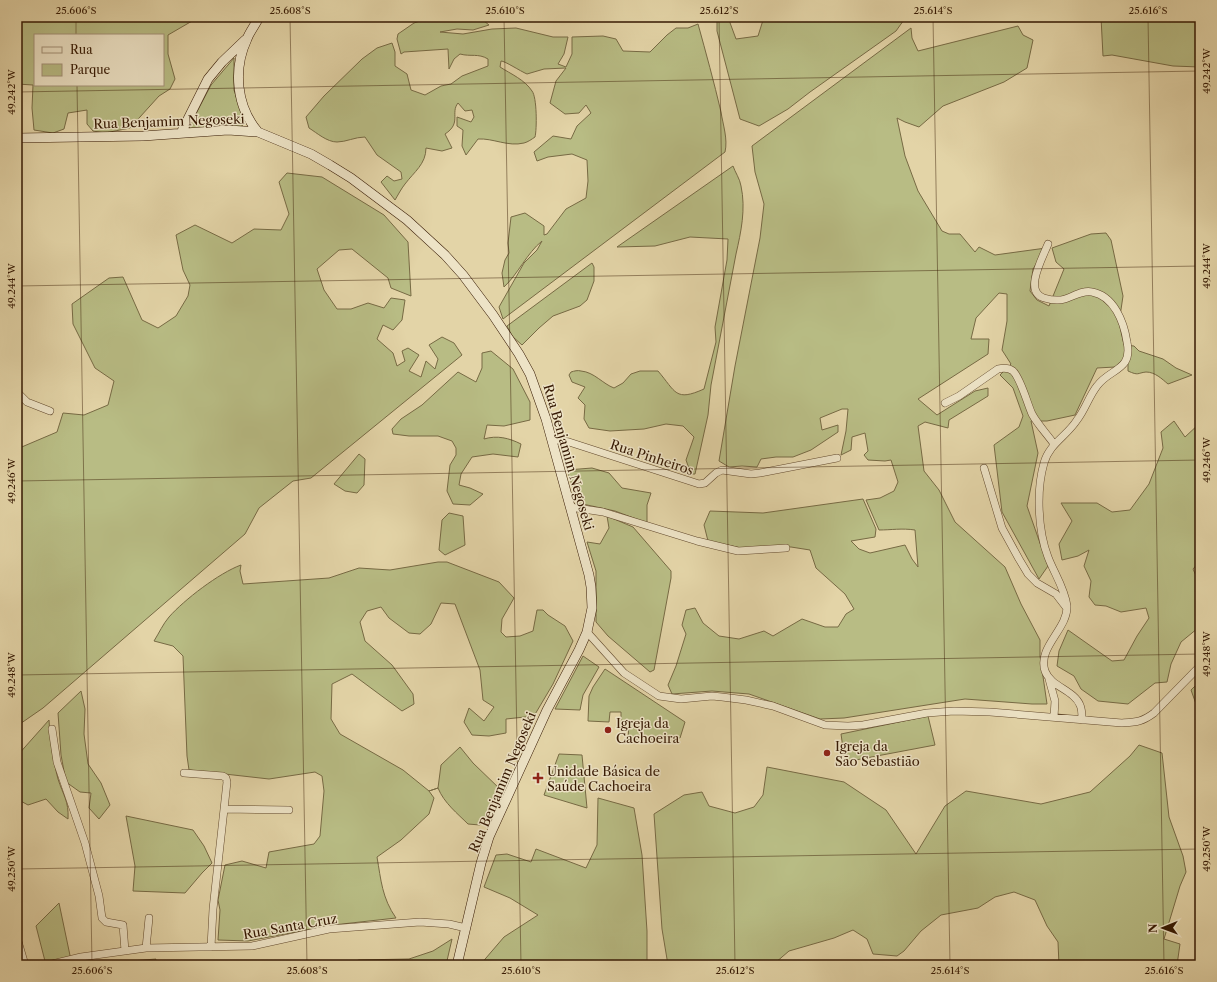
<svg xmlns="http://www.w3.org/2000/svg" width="1217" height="982" font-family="'Libre Caslon Text',serif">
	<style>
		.green { fill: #b8bc84; stroke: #776a44; fill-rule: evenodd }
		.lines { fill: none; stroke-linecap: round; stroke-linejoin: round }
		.street-casing { stroke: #61482c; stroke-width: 8 }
		.secondary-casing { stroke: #361903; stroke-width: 10 }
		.street { stroke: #ede3c6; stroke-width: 7 }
		.secondary { stroke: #ede3c6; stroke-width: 9 }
		.ticks { fill: none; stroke: #361903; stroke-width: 1; stroke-opacity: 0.45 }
		.poi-dot { fill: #8f2418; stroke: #ede3c6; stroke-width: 1.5 }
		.labels { text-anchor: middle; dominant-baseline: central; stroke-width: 3; stroke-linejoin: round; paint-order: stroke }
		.street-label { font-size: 13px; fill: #361903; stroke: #ede3c6 }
		.poi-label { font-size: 13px; fill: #361903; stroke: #ede3c6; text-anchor: start }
		.neatline { fill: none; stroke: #361903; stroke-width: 1.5 }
		.ticks-label { font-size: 10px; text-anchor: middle; fill: #361903 }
	</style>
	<rect width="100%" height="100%" fill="#e3d4a7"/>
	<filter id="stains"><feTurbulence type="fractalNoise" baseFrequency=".005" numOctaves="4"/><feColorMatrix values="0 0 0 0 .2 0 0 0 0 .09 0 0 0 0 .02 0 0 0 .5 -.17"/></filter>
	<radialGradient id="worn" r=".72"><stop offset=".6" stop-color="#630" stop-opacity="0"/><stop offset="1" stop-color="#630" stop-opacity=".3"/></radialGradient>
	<path class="green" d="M 17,17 L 199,17 L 168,35 L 168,54 L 175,79 L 170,89 L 159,96 L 130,128 L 105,133 L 93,131 L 87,124 L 87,110 L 68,113 L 64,129 L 53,133 L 34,130 L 32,108 L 33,85 L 17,84 ZM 35,35 L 163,35 L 163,85 L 35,85 Z
		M 432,17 L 483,17 L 484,21 L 489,25 L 473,30 L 457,29 L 440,32 L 463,34 L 492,29 L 516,28 L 553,37 L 568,37 L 564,54 L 558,64 L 566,67 L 572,54 L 572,37 L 603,36 L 616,39 L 623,51 L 650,52 L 667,35 L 676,28 L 688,28 L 698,24 C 706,53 714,82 721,112 C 723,125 728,139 725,152 L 503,319 L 499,307 L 524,263 L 537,250 L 542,241 C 527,253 518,274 504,287 L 502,273 L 505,260 L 509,253 L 508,243 L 511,217 L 525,213 L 544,226 L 544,235 L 547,234 L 566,209 L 586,198 L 588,181 L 587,160 L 572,154 L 548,157 L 537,161 L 534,152 L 553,136 L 571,139 L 577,126 L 591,113 L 586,105 L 579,113 L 565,114 L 550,103 L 556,81 L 566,68 L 544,69 L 527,74 C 520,71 505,61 501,61 L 500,67 C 511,74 525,80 532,91 C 537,97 537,129 535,137 C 532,139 528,142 524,143 C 508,147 493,138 478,139 L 466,155 L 462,146 L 463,130 L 457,126 L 457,117 L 471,122 L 474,117 L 472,110 L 465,111 L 458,103 C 450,113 462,123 445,134 L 452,148 L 442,151 L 426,148 C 426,164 414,172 405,184 C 401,189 398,195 395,200 L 381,182 L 387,176 L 394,181 L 402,179 L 401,172 L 377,155 L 365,137 C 355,137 346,142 337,142 C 327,142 317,133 309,128 L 306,117 L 324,96 L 362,59 L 377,48 L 392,43 L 395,52 L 395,66 L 407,74 L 411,90 L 425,95 L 441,86 L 451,84 L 462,76 L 488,66 L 488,59 C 478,53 471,57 460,54 L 454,59 L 449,69 L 448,49 L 404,52 L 401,54 L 397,39 L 398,34 L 414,23 Z
		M 717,17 L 725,17 L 729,20 L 736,39 L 758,36 L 764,17 L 906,17 L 896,31 L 810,92 L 788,109 L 759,126 L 740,119 L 717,31 Z
		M 1101,17 L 1200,17 L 1200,67 L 1173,66 L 1112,55 L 1103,56 Z
		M 1018,26 L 1023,35 L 1033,40 L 1027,68 L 1004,82 L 943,106 L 919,127 L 905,122 L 897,118 L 905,156 L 918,191 L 942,231 L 949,234 L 960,234 L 975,252 L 979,247 L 995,255 L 1046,248 L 1033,269 L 1030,291 L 1037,300 L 1049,306 L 1064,269 L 1056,262 L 1052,248 L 1091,234 L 1106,233 L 1111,240 L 1123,296 L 1119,323 L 1124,345 L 1134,346 L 1139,351 L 1163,359 L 1176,368 L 1192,375 L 1168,384 C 1162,379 1155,372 1146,372 C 1137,373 1139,376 1128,371 L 1128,364 L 1121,361 L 1115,367 L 1097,368 L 1075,415 L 1047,421 L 1031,421 L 1038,453 L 1027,506 L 1048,566 L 1039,579 L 1002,512 L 994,445 L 1019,427 L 1023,416 L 1013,388 L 1000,375 L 1011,364 L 1002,350 L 1007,321 L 1007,294 L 999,293 L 976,318 L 971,339 L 989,339 L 988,354 L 918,399 L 937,415 L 975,391 L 988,388 L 988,396 L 949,420 L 948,428 L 925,422 L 918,426 L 924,471 L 939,490 L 955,522 L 1005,567 L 1021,604 L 1040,640 L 1040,656 L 1047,704 L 1032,704 L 965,699 L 844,718 L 820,719 L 749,694 L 712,691 L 672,694 L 668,685 L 676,666 L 686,634 L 682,625 L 686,610 L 695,608 L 703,623 L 719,636 L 739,639 L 764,631 L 773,636 L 802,619 L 825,627 L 838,627 L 846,614 L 854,609 L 845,594 L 816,568 L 810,550 L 791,547 L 746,549 L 708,541 L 704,525 L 710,511 L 763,513 L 863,499 L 876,529 L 875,537 L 851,541 L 859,549 L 870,553 L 905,545 L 912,559 L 918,567 L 915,530 C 902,528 891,530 879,530 L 866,500 L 880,498 L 894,491 L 898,482 L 891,460 L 885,461 L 868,460 L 864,455 L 868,451 L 865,433 L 852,437 L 851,450 L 841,455 L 846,431 L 848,409 L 842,409 L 820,418 L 822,430 L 838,425 L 838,432 L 811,450 L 793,457 L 776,457 L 761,459 L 757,467 L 742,466 L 729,467 L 719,461 L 735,366 L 760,238 L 764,204 L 755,172 L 752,146 L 911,28 L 912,38 L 918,51 Z
		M 234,58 L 234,90 L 244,121 L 243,125 L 240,127 L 220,124 L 209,124 L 203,129 L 188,129 L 211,85 Z
		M 733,166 C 735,172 740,179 741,186 C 746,209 741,232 736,254 L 711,385 L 708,415 L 695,474 L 691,474 L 686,460 L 694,437 L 683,426 L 666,424 L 644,429 L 610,431 L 589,428 L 584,419 L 585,405 L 578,398 L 585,387 L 572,382 L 569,375 L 571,372 C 574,371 578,370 581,371 C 594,372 603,384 614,388 L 623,383 L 631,374 L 640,371 L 658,371 C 676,392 675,402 704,389 L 716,342 L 715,327 L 727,260 L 728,239 L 690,237 L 655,246 L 617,247 Z
		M 287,173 L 322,177 L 384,215 L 408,242 L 411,296 L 391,288 L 388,278 L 352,249 L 339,250 L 317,269 L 324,290 L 337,309 L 351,309 L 368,303 L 384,308 L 391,298 L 405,300 L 402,320 L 393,330 L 383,325 L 377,339 L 393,353 L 397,366 L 405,361 L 402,351 L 408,348 L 419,355 L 409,371 L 421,377 L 426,361 L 435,369 L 438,359 L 429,345 L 442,337 L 454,343 L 462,355 L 311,478 L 293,481 L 259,508 L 245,534 L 43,708 L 17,726 L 17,449 L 57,432 L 63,413 L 84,415 L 108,405 L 114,381 L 95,368 L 73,324 L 72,304 L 109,278 L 123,277 L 142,320 L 158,328 L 176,316 L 188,296 L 190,285 L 183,270 L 176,235 L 195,225 L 232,243 L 254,229 L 281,230 L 289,214 L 279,182 Z
		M 592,263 L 594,267 L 594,281 L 587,300 L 580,306 L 553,316 L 539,328 L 522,345 L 512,336 L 507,326 Z
		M 491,351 L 513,369 L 530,402 L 530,420 L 504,426 L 487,425 L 484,439 C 497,435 509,438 521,444 L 518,457 L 493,454 L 472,457 L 461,474 L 459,485 L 470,488 L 483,494 L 470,505 L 453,504 L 447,491 L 450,465 L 456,455 L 456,448 L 452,441 L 438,436 L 409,436 L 393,434 L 392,429 L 401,419 L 422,405 L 458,372 L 476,382 L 482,368 L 482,353 Z
		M 1174,421 L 1185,437 L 1200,423 L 1200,561 L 1193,569 L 1200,585 L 1200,622 L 1198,628 L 1181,642 L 1171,664 L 1167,682 L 1155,683 L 1128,704 L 1098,701 L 1081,689 L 1074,676 L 1057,666 L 1059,651 L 1068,630 L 1112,661 L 1124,660 L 1137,636 L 1149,618 L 1146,608 L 1121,612 L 1106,606 L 1095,605 L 1089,597 L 1091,581 L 1084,566 L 1089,550 L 1078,556 L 1062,560 L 1059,544 L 1072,521 L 1061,503 L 1097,503 L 1112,512 L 1130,510 L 1149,484 L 1163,448 L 1161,432 Z
		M 359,454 L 365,459 L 364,485 L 357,493 L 345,491 L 334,484 Z
		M 592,468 L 609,473 L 622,488 L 651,493 L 647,505 L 647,523 L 615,511 L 578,503 L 567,470 Z
		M 449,513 L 463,516 L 465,545 L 445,555 L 439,550 L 442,520 Z
		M 607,516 L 633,527 L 671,571 L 671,578 L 654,670 L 650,672 L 608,636 L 596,622 L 596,571 L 587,542 L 600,544 L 609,528 Z
		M 438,562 L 447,562 L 499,582 L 514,598 L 502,619 L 501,632 L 506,637 L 520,636 L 533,631 L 537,610 L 543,610 L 548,615 L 565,626 L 573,641 L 553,684 L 534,716 L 506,719 L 506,733 L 489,736 L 472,735 L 464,722 L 469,708 L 484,721 L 494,707 L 483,700 L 480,670 L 455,604 L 441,603 L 431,624 L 420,634 L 409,633 L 389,618 L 381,607 L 367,611 L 360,622 L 365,641 L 392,665 L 413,694 L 414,704 L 402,711 L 352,674 L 332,684 L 331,719 L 340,734 L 403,770 L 429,791 L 438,788 L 441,765 L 460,747 L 473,763 L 501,790 L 490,811 L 480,825 L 468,824 C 458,814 444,803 438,788 L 429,791 L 434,798 L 429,814 L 401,840 L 377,857 C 381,880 382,898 396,918 L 333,925 L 248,941 L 218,940 L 220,910 L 218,900 L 225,865 L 242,861 L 266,868 L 269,852 L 314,844 L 320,836 L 324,791 L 322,776 L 315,772 L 269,779 L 189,770 L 187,756 L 183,656 L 173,646 L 154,641 C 159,633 163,624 169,617 C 184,600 219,573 241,565 L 240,571 L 243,584 L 329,578 L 359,568 L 390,570 Z
		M 583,656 L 599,667 L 583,695 L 580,710 L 555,709 Z
		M 605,669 L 685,722 L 680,738 L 628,740 L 629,722 L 621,722 L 621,712 L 610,712 L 609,722 L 588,721 L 589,696 L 593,687 Z
		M 1200,681 L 1200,715 L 1191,690 Z
		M 81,691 L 85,709 L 84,734 L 88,764 L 101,783 L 110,805 L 99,819 L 89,808 L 91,793 L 80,792 L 66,782 L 61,755 L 58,713 Z
		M 928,716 L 935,745 L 845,762 L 841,734 Z
		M 49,720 C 50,740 53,760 58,779 C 63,795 69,801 68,819 L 58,812 L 46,799 L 28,805 L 17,799 L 18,774 L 17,756 Z
		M 1139,745 L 1162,753 L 1169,817 L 1183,856 L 1186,872 L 1180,886 L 1164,939 L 1180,944 L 1177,965 L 1059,965 L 1058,942 L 1047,926 L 1035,900 L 1014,892 L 995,897 L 978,908 L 941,915 L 921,931 L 904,951 L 897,956 L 873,954 L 867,939 L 853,930 L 834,938 L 789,951 L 775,963 L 777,965 L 668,965 L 662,929 L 654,814 L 684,795 L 702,792 L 709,806 L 735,813 L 754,807 L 763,795 L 767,767 L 844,782 L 886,810 L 916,854 L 945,806 L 966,791 L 1041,804 L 1090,792 L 1130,756 Z
		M 559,754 L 582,755 L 587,808 L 544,795 Z
		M 598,798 L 634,808 L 642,855 L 647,931 L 647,965 L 480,965 L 504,937 L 538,915 L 510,898 L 484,887 L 496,855 L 507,854 L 531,862 L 536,849 L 586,868 L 597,845 Z
		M 126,816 L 193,830 L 204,846 L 212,863 L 202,873 L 185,893 L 133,891 L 135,866 Z
		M 59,903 L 72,965 L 46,965 L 36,926 Z
		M 452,939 L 446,965 L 341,965 L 359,960 L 409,959 L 433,951 Z
		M 156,959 L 154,965 L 81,965 Z"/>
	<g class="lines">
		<g class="street-casing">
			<path id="street" d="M 1048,244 C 1043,257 1023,292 1044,298 C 1051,300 1058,301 1065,299 C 1074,296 1083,290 1092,292 C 1114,296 1124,322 1127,342 C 1133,371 1110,368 1097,386 C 1089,396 1085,410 1077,420 C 1067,436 1049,444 1044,463 C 1036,491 1038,531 1048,557 C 1054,573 1065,589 1067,606 C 1068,629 1037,647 1045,671 C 1051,687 1074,690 1080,705 C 1082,709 1082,715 1082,720
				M 17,392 L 27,402 L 50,411
				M 945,403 L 959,396 L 998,369 C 1003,368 1009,368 1013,371 C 1021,379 1027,403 1032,414 C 1038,425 1047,434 1054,444
				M 552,439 L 569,442 L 699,484 L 705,483 L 716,473 L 722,470 L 751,474 L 760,473 L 837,458
				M 984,468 L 1002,528 L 1019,559 L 1028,574 L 1037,583 L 1056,594 L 1066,607
				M 570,507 L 603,512 L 697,541 L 738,551 L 786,548
				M 587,632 L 624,673 L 659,696 L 681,699 L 712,696 L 722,697 L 746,700 L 773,706 L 825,725 L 848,726 L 863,725 L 927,713 L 954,711 L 990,712 L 1122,723 C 1136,722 1142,722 1154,713 L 1200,666
				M 1049,679 L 1055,701 L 1054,717
				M 52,729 L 57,762 L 85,843 L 99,896 L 102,918 L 106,922 L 123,925 L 125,951
				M 184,773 L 223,776 L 226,778 L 227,782 L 213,909 L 211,947
				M 225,809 L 289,810
				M 17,938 L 25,965
				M 146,948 L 149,918
				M 48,965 L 81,957 L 146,948 L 252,946 L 329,929 L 420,922 L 449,924 L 466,928"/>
		</g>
		<g class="secondary-casing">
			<path id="secondary" d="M 258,132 C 236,106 233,69 247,39 C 250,31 256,24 259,17
				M 181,133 L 208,79 L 222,62 L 245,40
				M 17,138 L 143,136 L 228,130 L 258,132 L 311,154 L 330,165 L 351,178 L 407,220 L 445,255 L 463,275 L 493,315 L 519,354 L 530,374 L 546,419 L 589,575 L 591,587 L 592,608 L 587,632 L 579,650 L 547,710 L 489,837 L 481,863 L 457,965"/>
		</g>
		<use href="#street" class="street"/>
		<use href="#secondary" class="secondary"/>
	</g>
	<path class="ticks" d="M 76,17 L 76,35M 290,17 L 307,965M 504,17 L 521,965M 719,17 L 735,965M 933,17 L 950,965M 1148,17 L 1164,965M 77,85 L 92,965M 17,92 L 1200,71M 17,286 L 1200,266M 17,481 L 1200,460M 17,675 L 1200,654M 17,869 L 1200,849"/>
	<g class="poi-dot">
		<circle cx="608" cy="730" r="4"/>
		<circle cx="827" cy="753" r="4"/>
		<path d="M536 772h4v4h4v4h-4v4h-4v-4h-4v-4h4z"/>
	</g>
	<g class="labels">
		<g class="street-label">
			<text transform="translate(169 121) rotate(-2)">Rua Benjamim Negoseki</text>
			<text transform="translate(569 457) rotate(74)">Rua Benjamim Negoseki</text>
			<text transform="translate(652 457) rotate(18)">Rua Pinheiros</text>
			<text transform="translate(502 782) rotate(-67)">Rua Benjamim Negoseki</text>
			<text transform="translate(290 926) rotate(-10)">Rua Santa Cruz</text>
		</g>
		<g class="poi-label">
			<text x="616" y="723">Igreja da<tspan x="616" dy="15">Cachoeira</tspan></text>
			<text x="835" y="746">Igreja da<tspan x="835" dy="15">São Sebastião</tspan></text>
			<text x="547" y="771">Unidade Básica de<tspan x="547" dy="15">Saúde Cachoeira</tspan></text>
		</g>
	</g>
	<rect width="1217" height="982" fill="none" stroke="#e3d4a7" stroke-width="44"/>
	<rect x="34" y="34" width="130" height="52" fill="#ede3c6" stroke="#a49278"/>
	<rect x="42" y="47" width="20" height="6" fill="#ede3c6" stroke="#a49278"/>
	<text x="70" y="54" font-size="12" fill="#361903">Rua</text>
	<rect x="42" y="64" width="20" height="12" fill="#b8bc84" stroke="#a49278"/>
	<text x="70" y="74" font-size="12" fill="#361903">Parque</text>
	<g transform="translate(1163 928) rotate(269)" stroke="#ede3c6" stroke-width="3" paint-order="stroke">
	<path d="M0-3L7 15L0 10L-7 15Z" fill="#361903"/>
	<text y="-6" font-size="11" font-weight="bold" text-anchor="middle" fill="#361903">N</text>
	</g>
	<rect x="22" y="22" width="1173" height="938" class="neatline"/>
	<g class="ticks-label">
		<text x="76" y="14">25.606°S</text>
		<text x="290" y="14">25.608°S</text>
		<text x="505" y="14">25.610°S</text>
		<text x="719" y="14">25.612°S</text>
		<text x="933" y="14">25.614°S</text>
		<text x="1148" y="14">25.616°S</text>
		<text transform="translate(1206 71) rotate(-90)" y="4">49.242°W</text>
		<text transform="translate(11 92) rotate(-90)" y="4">49.242°W</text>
		<text transform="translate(1206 266) rotate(-90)" y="4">49.244°W</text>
		<text transform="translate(11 286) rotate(-90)" y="4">49.244°W</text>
		<text transform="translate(1206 460) rotate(-90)" y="4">49.246°W</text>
		<text transform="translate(11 481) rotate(-90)" y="4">49.246°W</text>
		<text transform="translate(1206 654) rotate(-90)" y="4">49.248°W</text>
		<text transform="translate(11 675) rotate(-90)" y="4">49.248°W</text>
		<text transform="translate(1206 849) rotate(-90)" y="4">49.250°W</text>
		<text transform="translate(11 869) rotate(-90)" y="4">49.250°W</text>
		<text x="92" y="974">25.606°S</text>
		<text x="307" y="974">25.608°S</text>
		<text x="521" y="974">25.610°S</text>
		<text x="735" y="974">25.612°S</text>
		<text x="950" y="974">25.614°S</text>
		<text x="1164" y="974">25.616°S</text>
	</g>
	<rect width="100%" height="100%" filter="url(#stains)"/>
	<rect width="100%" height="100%" fill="url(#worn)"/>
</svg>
